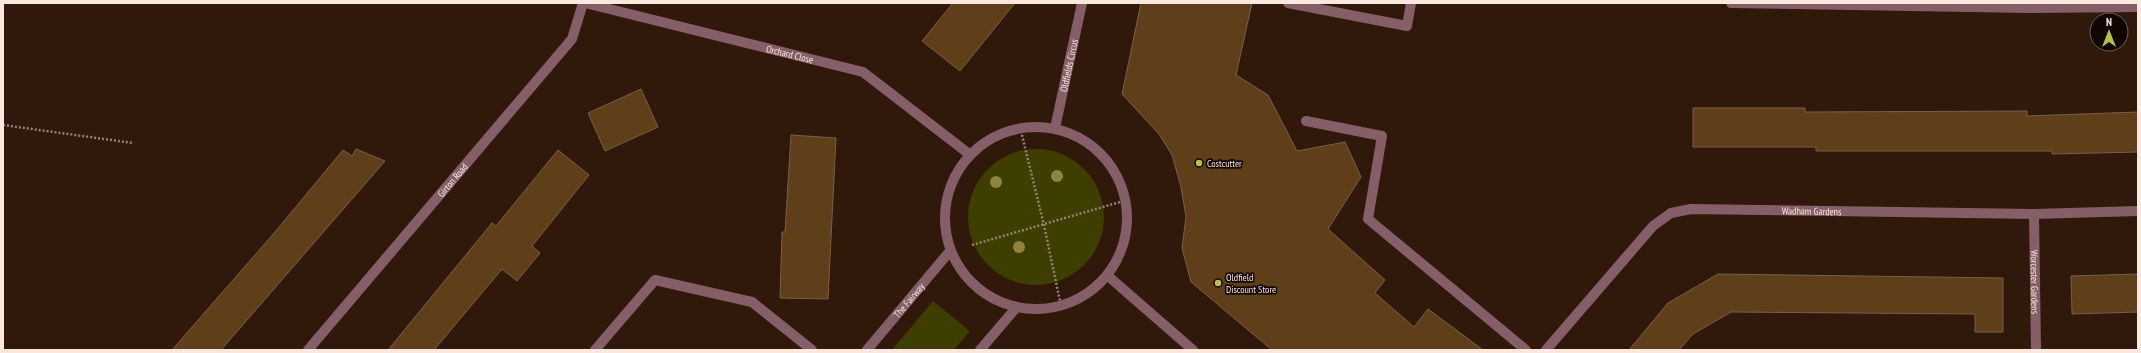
<svg xmlns="http://www.w3.org/2000/svg" width="2141" height="353" font-family="'PT Sans Narrow',sans-serif">
	<style>
		.green { fill: #3e3e00 }
		.building { fill: #5f3f1a; stroke: #776049 }
		.lines { fill: none; stroke-linecap: round; stroke-linejoin: round }
		.path { stroke: #968176; stroke-width: 2.5; stroke-dasharray: 2 2; stroke-linecap: butt }
		.lane { stroke: #845f68; stroke-width: 10 }
		.street { stroke: #845f68; stroke-width: 10 }
		.tree { fill: #8e853d }
		.poi-dot { fill: #b4c24a; stroke: #110603; stroke-width: 1.5 }
		.labels { text-anchor: middle; dominant-baseline: central; stroke-width: 3.5; stroke-linejoin: round; paint-order: stroke }
		.street-label { font-size: 10px; fill: #fae8df; stroke: #110603 }
		.poi-label { font-size: 10px; fill: #fae8df; stroke: #110603; text-anchor: start }
	</style>
	<rect width="100%" height="100%" fill="#30180b"/>
	<path class="green" d="M968 217a68 68 0 1 1 136 0a68 68 0 1 1-136 0Z
		M 933,301 L 970,331 L 954,350 L 892,350 Z"/>
	<path class="building" d="M 953,3 L 1015,3 L 960,71 L 922,41 Z
		M 1141,3 L 1252,3 L 1236,75 L 1268,95 L 1297,151 L 1345,142 L 1361,177 L 1328,229 L 1385,280 L 1375,293 L 1414,327 L 1428,309 L 1483,350 L 1272,350 L 1191,282 L 1182,248 L 1186,217 L 1181,187 L 1172,155 L 1159,134 L 1122,94 Z
		M 641,89 L 658,127 L 605,151 L 588,113 Z
		M 1693,108 L 1805,108 L 1805,112 L 2027,111 L 2027,116 L 2138,112 L 2138,152 L 2052,154 L 2052,151 L 1816,151 L 1816,147 L 1693,147 Z
		M 791,135 L 836,138 L 828,299 L 780,298 L 782,232 L 785,232 Z
		M 356,149 L 385,161 L 221,350 L 172,350 L 275,232 L 343,150 L 352,156 Z
		M 558,150 L 589,175 L 532,246 L 540,253 L 517,281 L 502,269 L 434,350 L 388,350 L 492,223 L 496,226 Z
		M 1718,274 L 2003,278 L 2003,332 L 1975,332 L 1975,314 L 1731,312 L 1693,334 L 1679,350 L 1629,350 L 1668,303 Z
		M 2138,274 L 2138,312 L 2072,314 L 2071,276 Z"/>
	<g class="lines">
		<path class="path" d="M 3,125 L 133,143
			M 1020,127 L 1044,225 L 1061,306
			M 972,245 L 1127,200"/>
		<path class="lane" d="M 1288,3 L 1407,26 L 1411,3
			M 1731,3 L 2027,8
			M 2027,3 L 2027,8 L 2138,7
			M 1306,121 L 1382,136 L 1368,219 L 1526,350
			M 595,350 L 655,280 L 752,302 L 812,350"/>
		<g class="street">
			<path id="s1" d="M 585,3 L 863,72 L 969,154"/>
			<circle cx="1036" cy="218" r="91"/>
			<path id="s2" d="M 1055,128 L 1082,3"/>
			<path id="s3" d="M 2034,214 L 2036,350"/>
			<path d="M 1108,276 L 1193,350"/>
			<path id="s4" d="M 308,350 L 572,39 L 583,3"/>
			<path id="s5" d="M 867,350 L 950,251"/>
			<path d="M 980,350 L 1016,308"/>
			<path id="s6" d="M 1546,350 L 1653,226 L 1671,213 L 1691,209 L 2034,214 L 2138,211"/>
		</g>
	</g>
	<g class="tree">
		<circle cx="1057" cy="176" r="6"/>
		<circle cx="996" cy="182" r="6"/>
		<circle cx="1019" cy="247" r="6"/>
	</g>
	<g class="poi-dot">
		<circle cx="1199" cy="163" r="4"/>
		<circle cx="1218" cy="283" r="4"/>
	</g>
	<g class="labels">
		<g class="street-label">
			<text stroke="none"><textPath href="#s1" startOffset="211">Orchard Close</textPath></text>
			<text stroke="none"><textPath href="#s2" startOffset="64">Oldfields Circus</textPath></text>
			<text stroke="none"><textPath href="#s4" startOffset="223">Girton Road</textPath></text>
			<text stroke="none"><textPath href="#s6" startOffset="327">Wadham Gardens</textPath></text>
			<text stroke="none"><textPath href="#s3" startOffset="68">Worcester Gardens</textPath></text>
			<text stroke="none"><textPath href="#s5" startOffset="65">The Fairway</textPath></text>
		</g>
		<g class="poi-label">
			<text x="1207" y="163">Costcutter</text>
			<text x="1226" y="277">Oldfield<tspan x="1226" dy="12">Discount Store</tspan></text>
		</g>
	</g>
	<rect width="2141" height="353" fill="none" stroke="#fae8df" stroke-width="8"/>
	<g transform="translate(2109 32)"><circle r="19" fill="#110603" stroke="#6e605b"/>
	<path d="M0-3L7 15L0 10L-7 15Z" fill="#b4c24a"/>
	<text y="-6" font-size="11" font-weight="bold" text-anchor="middle" fill="#fae8df">N</text>
	</g>
</svg>
